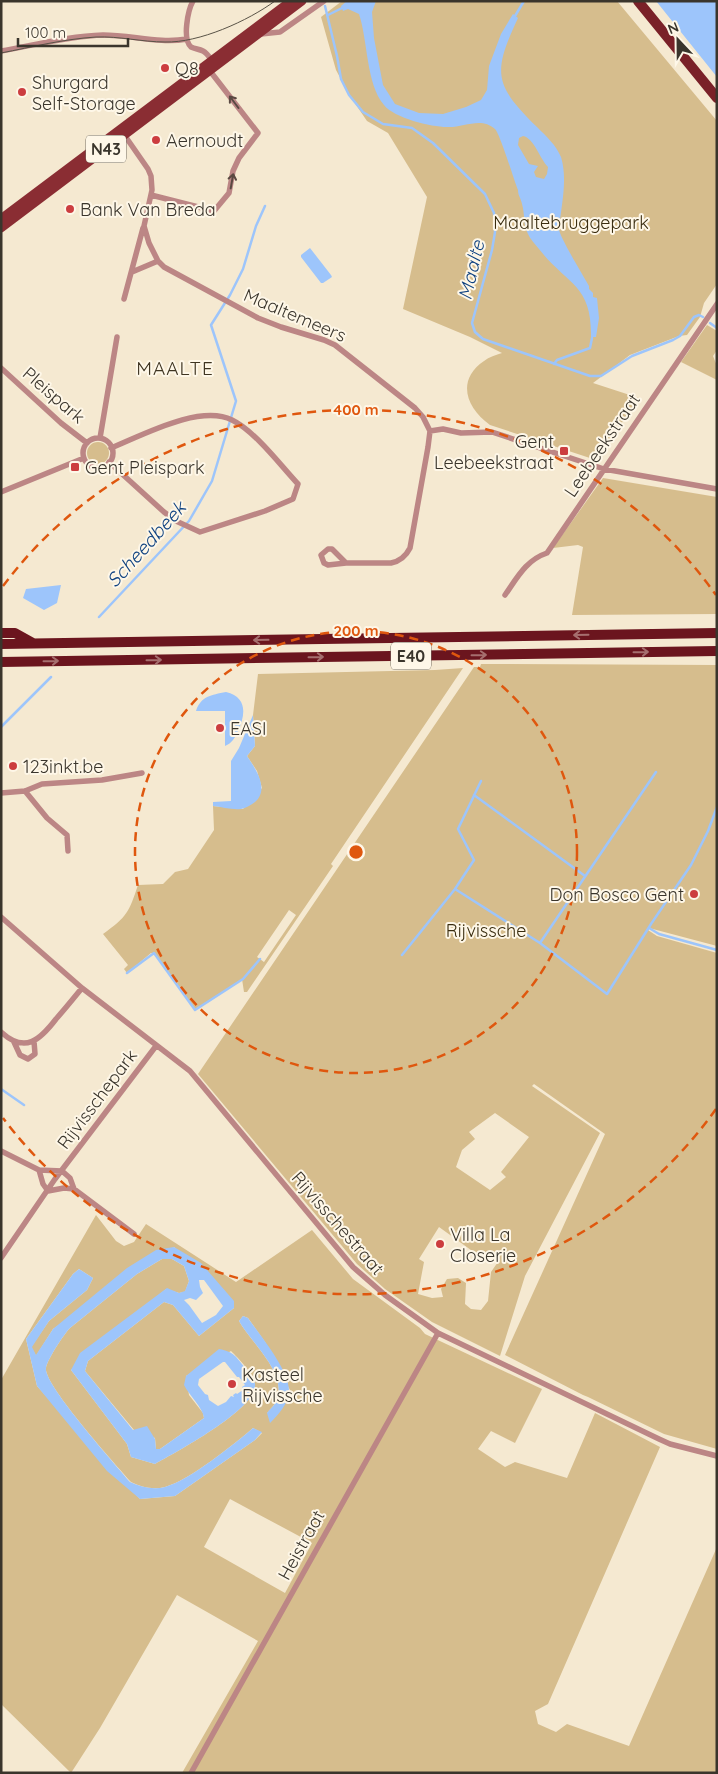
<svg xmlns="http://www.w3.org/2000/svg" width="718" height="1774" font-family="Quicksand,sans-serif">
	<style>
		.green { fill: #d6bd8d; fill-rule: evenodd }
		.water { fill: #9dc5fb; fill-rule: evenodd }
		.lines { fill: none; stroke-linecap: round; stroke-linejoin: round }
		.stream { stroke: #9dc5fb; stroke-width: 2.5 }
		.minor { stroke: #bc8685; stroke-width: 5.5 }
		.primary { stroke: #8a2d33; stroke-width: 9 }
		.trunk { stroke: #7a2128; stroke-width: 10 }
		.motorway { stroke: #6b151e; stroke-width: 10 }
		.tram { stroke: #595347; stroke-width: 1 }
		.oneway { stroke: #5a4942 }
		.oneway2 { stroke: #a66f6f }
		.ring { fill: none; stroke: #df570e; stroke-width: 2.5; stroke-dasharray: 9 6 }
		.poi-dot { fill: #cc3d3f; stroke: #fef7e8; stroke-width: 2 }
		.labels { text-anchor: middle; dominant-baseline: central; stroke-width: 4; stroke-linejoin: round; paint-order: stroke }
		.shield { fill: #fef7e8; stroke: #756f64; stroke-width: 1 }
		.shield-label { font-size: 16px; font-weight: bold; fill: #3a352c }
		.poi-label { font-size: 18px; fill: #3a352c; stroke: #fef7e8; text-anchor: start }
		.park-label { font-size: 18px; fill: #392c0f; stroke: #fef7e8 }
		.street-label { font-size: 18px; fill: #3a352c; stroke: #fef7e8 }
		.water-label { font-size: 19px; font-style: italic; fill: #0f4281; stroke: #fef7e8 }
		.neighbourhood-label { font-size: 19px; letter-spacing: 1px; fill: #3e3421; stroke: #fef7e8 }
		.centre { fill: #df570e; stroke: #fef7e8; stroke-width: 2.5 }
		.ring-label { font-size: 15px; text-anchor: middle; font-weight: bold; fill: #df570e; stroke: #fef7e8; stroke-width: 4; stroke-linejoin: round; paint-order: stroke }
	</style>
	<rect width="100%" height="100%" fill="#f5e9d1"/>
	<path class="green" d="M 342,1 L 617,1 L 717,121 L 717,284 L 704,303 L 700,317 L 687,335 L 679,336 L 630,355 L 593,383 L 639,398 L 596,460 L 490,425 C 466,408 456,380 484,361 C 489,357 496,355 502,353 L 470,337 L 403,309 L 427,197 L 388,133 L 367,121 L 350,96 L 336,70 L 321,17 Z
		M 707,325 L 717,331 L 717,350 L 713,356 L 717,366 L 717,380 L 681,362 Z
		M87 453a11 11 0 1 1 22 0a11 11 0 1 1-22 0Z
		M 603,478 L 717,497 L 717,614 L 572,615 L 583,547 L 578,545 L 553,548 Z
		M 481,664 L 717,665 L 717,946 L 649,928 L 648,930 L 657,936 L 717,953 L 717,1449 L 664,1434 L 588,1397 L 583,1395 L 505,1355 L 605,1134 L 534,1084 L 532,1086 L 600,1133 L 525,1276 L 500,1356 L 432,1322 L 385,1289 L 357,1264 L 198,1074 L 474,667 L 480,667 ZM 495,1113 L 529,1137 L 501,1172 L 506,1177 L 490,1190 L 456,1167 L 462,1150 L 475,1139 L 469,1132 ZM 439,1227 L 482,1258 L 490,1250 L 500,1259 L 491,1272 L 488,1301 L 481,1310 L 471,1309 L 465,1304 L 466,1283 L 458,1278 L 447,1279 L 441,1289 L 443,1297 L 432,1298 L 418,1294 L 424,1262 L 419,1259 Z
		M 463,668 L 331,864 L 333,866 L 247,992 L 244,992 L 242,979 L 195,1010 L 154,953 L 151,953 L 127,973 L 124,969 L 128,965 L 103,934 C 127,917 129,912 138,885 L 163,884 L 175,872 L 188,869 L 214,830 L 213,806 L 243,809 L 262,788 L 257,771 L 247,756 L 255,746 L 253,715 L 258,674 L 435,670 ZM 289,910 L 296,915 L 264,962 L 257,957 Z
		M 96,1215 L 116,1241 L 124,1246 L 134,1242 L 146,1224 L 236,1282 L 312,1230 L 353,1279 L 420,1328 L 425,1334 L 542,1389 L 515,1443 L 491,1431 L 478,1449 L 505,1467 L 515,1462 L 567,1478 L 595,1413 L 660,1447 L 548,1704 L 535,1711 L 538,1724 L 556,1732 L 567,1724 L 629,1746 L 717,1547 L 717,1773 L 182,1773 L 258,1641 L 177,1595 L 100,1728 L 71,1773 L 1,1704 L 1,1380 ZM 174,1247 L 234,1308 L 199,1336 L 173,1305 L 164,1302 L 88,1361 L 85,1371 L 134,1430 L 155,1438 L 156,1449 L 160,1449 L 204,1418 L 203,1413 L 189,1395 L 186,1376 L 231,1351 C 238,1358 255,1375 255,1385 C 257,1409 175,1453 155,1464 L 131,1457 L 127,1444 L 71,1370 L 166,1289 L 179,1293 L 185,1292 L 189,1281 L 184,1266 L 172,1259 L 162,1259 L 137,1274 L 70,1328 C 64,1334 47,1360 46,1368 C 43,1384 116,1465 131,1482 C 141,1487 153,1490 165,1487 C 190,1480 233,1445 253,1428 L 262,1433 L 255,1440 L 175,1496 L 140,1499 L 37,1386 L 26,1339 L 73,1274 L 79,1269 L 93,1278 L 87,1290 L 49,1321 L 31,1347 L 36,1356 L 53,1329 ZM 243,1316 L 248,1318 L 265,1342 L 290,1390 L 267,1413 C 270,1409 275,1405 277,1400 C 287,1372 251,1343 239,1321 ZM 230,1499 L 312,1543 L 285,1593 L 204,1547 Z"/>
	<path class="water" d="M 347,1 L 376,1 L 372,12 L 374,38 L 383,85 L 395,104 L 419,113 L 443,114 L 466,107 L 481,100 L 487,90 L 489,66 L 501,34 L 513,14 L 518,18 C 493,72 493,84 537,127 C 546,136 556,145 561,157 C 568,180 561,206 559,229 C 559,236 584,277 589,286 L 589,289 L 593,293 L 593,297 L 597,298 L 599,318 L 596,337 L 591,337 C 592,284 567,285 539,249 C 535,244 530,239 528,234 C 523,224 525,214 522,204 C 521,198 518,196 518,190 C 514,180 500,134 495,129 C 481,116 463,128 447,127 C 431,127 394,118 384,105 C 366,84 368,41 359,14 L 348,9 L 343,11 L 341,6 ZM 523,136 C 534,138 540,159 548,167 L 547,174 L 544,179 L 536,177 L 534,172 L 538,166 L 529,164 L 518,145 L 519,138 Z
		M 656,1 L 717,1 L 717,77 Z
		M 310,248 L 331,275 L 332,277 L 323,283 L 321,283 L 301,257 L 301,255 Z
		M 61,585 L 57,603 L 44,610 L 23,598 L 26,589 Z
		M 226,692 C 247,697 246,714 238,731 C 235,738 232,743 225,746 L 225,711 L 196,711 C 201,696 211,695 226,692 Z
		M 253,715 L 255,746 L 247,756 C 255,768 270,789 255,802 C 251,805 246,808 241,809 C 232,810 222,807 213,806 L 213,802 L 231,801 L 231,761 L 239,748 Z
		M 174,1247 L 201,1263 L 234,1301 L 234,1308 L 199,1336 L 173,1305 L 164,1302 L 88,1361 L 85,1371 L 133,1430 L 147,1426 L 155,1439 L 156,1449 L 160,1449 L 204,1418 C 203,1408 189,1395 184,1385 L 186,1376 L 219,1349 C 235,1352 236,1357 246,1369 C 250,1373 255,1379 255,1385 C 257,1409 175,1453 155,1464 L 131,1457 L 127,1444 L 71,1370 L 80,1353 L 167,1288 L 179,1293 L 185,1291 L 189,1281 L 184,1266 L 172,1259 L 162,1259 L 137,1274 L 70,1328 C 64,1334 47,1360 46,1368 C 43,1384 116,1465 130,1482 C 141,1487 153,1490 165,1487 C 190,1480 233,1445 253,1428 L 262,1432 L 255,1440 L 175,1496 L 140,1499 L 107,1471 L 37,1386 L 26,1339 L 73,1274 L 79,1269 L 93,1278 L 87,1290 L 49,1321 L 32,1347 L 36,1355 L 53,1329 L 127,1268 L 156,1250 ZM 199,1280 L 204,1280 L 223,1306 L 216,1315 L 202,1323 L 189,1305 L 184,1300 L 190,1298 L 196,1300 L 203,1293 L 200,1287 ZM 223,1362 L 225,1362 L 237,1377 L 239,1377 L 245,1385 L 242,1387 L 243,1390 L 237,1394 L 236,1393 L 233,1395 L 234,1397 L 231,1396 L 226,1402 L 218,1406 L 209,1400 L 208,1395 L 205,1394 L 198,1385 L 199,1379 Z
		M 243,1316 L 248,1318 C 259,1334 289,1370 289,1390 C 290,1402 278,1415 270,1423 L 267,1413 C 270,1409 275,1405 277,1400 C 287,1372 251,1343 239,1321 Z"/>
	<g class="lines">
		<path class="stream" d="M 325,6 L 337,56 L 341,79 L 349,95 L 363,112 L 383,124 L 412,128 L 433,143 L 485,194 L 494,213 L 495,232 L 492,250 L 472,323 L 475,332 L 483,339 L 590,376 L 601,376 L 632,356 L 673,340 L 680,336 L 694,317 L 699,315 L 703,317
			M 328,15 L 342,8
			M 515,16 L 524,1
			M 710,323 L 717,328
			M 554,364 L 557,360 L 590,348 L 592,338
			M 99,617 L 189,521 L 212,481 L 236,401 L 211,325 L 230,295 L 243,269 L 256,226 L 265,206
			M 1,727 L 51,677
			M 481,781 L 458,829 L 474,860 L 455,889 L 540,943 L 607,994 L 651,924 L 691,865 L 708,831 L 717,807
			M 474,795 L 585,876
			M 649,928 L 659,934 L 717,950
			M 540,943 L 656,772
			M 402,955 L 455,889
			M 127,973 L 154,953 L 195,1010 L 243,979 L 260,959
			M 1,1089 L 24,1105"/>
		<path class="minor" d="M 193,1 C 188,10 182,39 191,47 C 195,49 199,49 203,51 C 207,53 210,58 213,62
			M 261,34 L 280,32 L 324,1
			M 1,51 C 35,45 69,36 103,35 C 132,35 159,44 187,39
			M 123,133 L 148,169 L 151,176 L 152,190 L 144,226 L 149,243 L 158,261 L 164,267 L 258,318 L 281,327 L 324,340 L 335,345 L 415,408 L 423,417 L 430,431 L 428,447 L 410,548 C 406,556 401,561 391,563 L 346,563 L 332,549 L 328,549 L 321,555 L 324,563 L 328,565 L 346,563
			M 151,195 L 214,211 L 229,193 L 233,171 L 239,158 L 258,133 L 210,71
			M 132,272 L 158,261
			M 124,299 L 143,228
			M 1,368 L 61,423 L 87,443
			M 430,431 L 443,429 L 461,433 L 492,432 L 604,469 L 717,489
			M 100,438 L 117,337
			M83 453a15 15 0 1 1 30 0a15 15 0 1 1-30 0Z
			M 109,462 L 164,512 L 176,521 L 200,532 L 265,511 L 293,499 L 298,484 C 281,466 255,431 232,420 C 200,404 143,435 111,448
			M 1,492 L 84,458
			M 505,595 C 517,578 526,560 547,553 L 717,304
			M 25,791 L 47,818 L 67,835 L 68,851
			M 1,793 L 25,791 L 42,784 L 102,780 L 142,773
			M 1,917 L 82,988 L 190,1071 L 353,1267 L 385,1295 L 438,1333 L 659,1439 L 670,1444 L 717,1456
			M 1,1032 C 25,1054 40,1040 56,1019 C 65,1009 73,999 82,988
			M 14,1042 L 20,1055 L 28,1059 L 35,1054 L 34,1041
			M 1,1151 L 39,1170 L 62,1171 L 70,1178 L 74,1189 L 134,1234
			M 39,1170 L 43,1184 L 48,1191 L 64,1188 L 74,1189
			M 1,1258 L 55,1179 L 156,1046
			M 191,1773 L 438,1333"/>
		<path class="primary" d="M 1,219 L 291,1
			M 1,228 L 302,1"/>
		<path class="trunk" d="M 638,1 L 717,98"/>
		<path class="motorway" d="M 1,633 L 15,633 L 33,643
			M 1,644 L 717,633
			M 1,662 L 717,651"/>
		<path class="tram" d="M 1,53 C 32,47 64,39 96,37 C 119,36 142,42 165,42 C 199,43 248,21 275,1"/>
	</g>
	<defs><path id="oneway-shaft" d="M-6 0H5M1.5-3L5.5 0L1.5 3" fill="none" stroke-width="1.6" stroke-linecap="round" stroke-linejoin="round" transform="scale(1.25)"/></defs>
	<g class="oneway">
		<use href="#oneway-shaft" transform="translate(234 102) rotate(-127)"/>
		<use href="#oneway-shaft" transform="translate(232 181) rotate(-80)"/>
	</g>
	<g class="oneway2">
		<use href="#oneway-shaft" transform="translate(581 635) rotate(179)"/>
		<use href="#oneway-shaft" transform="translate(261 640) rotate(179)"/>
		<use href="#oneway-shaft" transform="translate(641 652) rotate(-1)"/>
		<use href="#oneway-shaft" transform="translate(479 655) rotate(-1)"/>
		<use href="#oneway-shaft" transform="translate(316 657) rotate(-1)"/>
		<use href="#oneway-shaft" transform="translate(154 660) rotate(-1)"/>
		<use href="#oneway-shaft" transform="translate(51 661) rotate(-1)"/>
	</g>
	<g class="ring">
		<circle cx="356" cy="852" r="221"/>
		<path d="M716 1109A442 442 0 0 1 3 1118M3 586A442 442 0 0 1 716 595"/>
	</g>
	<g class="poi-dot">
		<circle cx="165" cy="68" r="5"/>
		<circle cx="22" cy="92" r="5"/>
		<circle cx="156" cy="140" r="5"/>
		<circle cx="70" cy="209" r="5"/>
		<rect x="559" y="446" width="10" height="10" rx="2.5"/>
		<rect x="70" y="462" width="10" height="10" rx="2.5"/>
		<circle cx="220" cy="728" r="5"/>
		<circle cx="13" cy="766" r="5"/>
		<circle cx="694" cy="894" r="5"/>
		<circle cx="440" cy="1244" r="5"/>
		<circle cx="232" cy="1384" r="5"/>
	</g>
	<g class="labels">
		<g class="shield">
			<rect x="86" y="135.5" width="40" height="27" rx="4"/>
			<rect x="391" y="642.5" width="40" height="27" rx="4"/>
		</g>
		<g class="shield-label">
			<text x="106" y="149">N43</text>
			<text x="411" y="656">E40</text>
		</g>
		<g class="poi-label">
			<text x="175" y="68">Q8</text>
			<text x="32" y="82">Shurgard<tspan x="32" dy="21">Self-Storage</tspan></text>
			<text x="166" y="140">Aernoudt</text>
			<text x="80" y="209">Bank Van Breda</text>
			<text x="554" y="441" text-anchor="end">Gent<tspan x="554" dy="21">Leebeekstraat</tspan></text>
			<text x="85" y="467">Gent Pleispark</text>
			<text x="230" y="728">EASI</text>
			<text x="23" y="766">123inkt.be</text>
			<text x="684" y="894" text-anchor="end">Don Bosco Gent</text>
			<text x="450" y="1234">Villa La<tspan x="450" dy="21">Closerie</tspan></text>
			<text x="242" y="1374">Kasteel<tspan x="242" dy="21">Rijvissche</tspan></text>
		</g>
		<g class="park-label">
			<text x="571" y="222">Maaltebruggepark</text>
			<text x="486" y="930">Rijvissche</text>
		</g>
		<g class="street-label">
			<text transform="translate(295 315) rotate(23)">Maaltemeers</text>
			<text transform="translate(54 395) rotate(41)">Pleispark</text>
			<text transform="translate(602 445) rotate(-56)">Leebeekstraat</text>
			<text transform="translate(97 1099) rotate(-53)">Rijvisschepark</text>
			<text transform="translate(338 1223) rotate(49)">Rijvisschestraat</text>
			<text transform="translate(301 1545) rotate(-61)">Heistraat</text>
		</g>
		<g class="water-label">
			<text transform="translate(471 270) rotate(-77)">Maalte</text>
			<text transform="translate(146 544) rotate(-48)">Scheedbeek</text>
		</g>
		<g class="neighbourhood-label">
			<text x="175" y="368">MAALTE</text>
		</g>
	</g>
	<circle cx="356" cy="852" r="8" class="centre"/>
	<g class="ring-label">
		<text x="356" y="415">400 m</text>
		<text x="356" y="636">200 m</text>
	</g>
	<rect width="718" height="1774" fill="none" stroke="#3a352c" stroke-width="5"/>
	<g transform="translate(678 40) rotate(338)" stroke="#fef7e8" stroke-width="4" paint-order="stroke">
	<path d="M0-4L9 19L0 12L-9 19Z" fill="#3a352c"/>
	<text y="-8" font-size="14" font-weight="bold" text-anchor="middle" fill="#3a352c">N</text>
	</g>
	<path d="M18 38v8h110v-8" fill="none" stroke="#3a352c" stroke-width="2.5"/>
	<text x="25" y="38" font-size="15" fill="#3a352c" stroke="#fef7e8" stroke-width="4" paint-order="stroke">100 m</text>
</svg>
